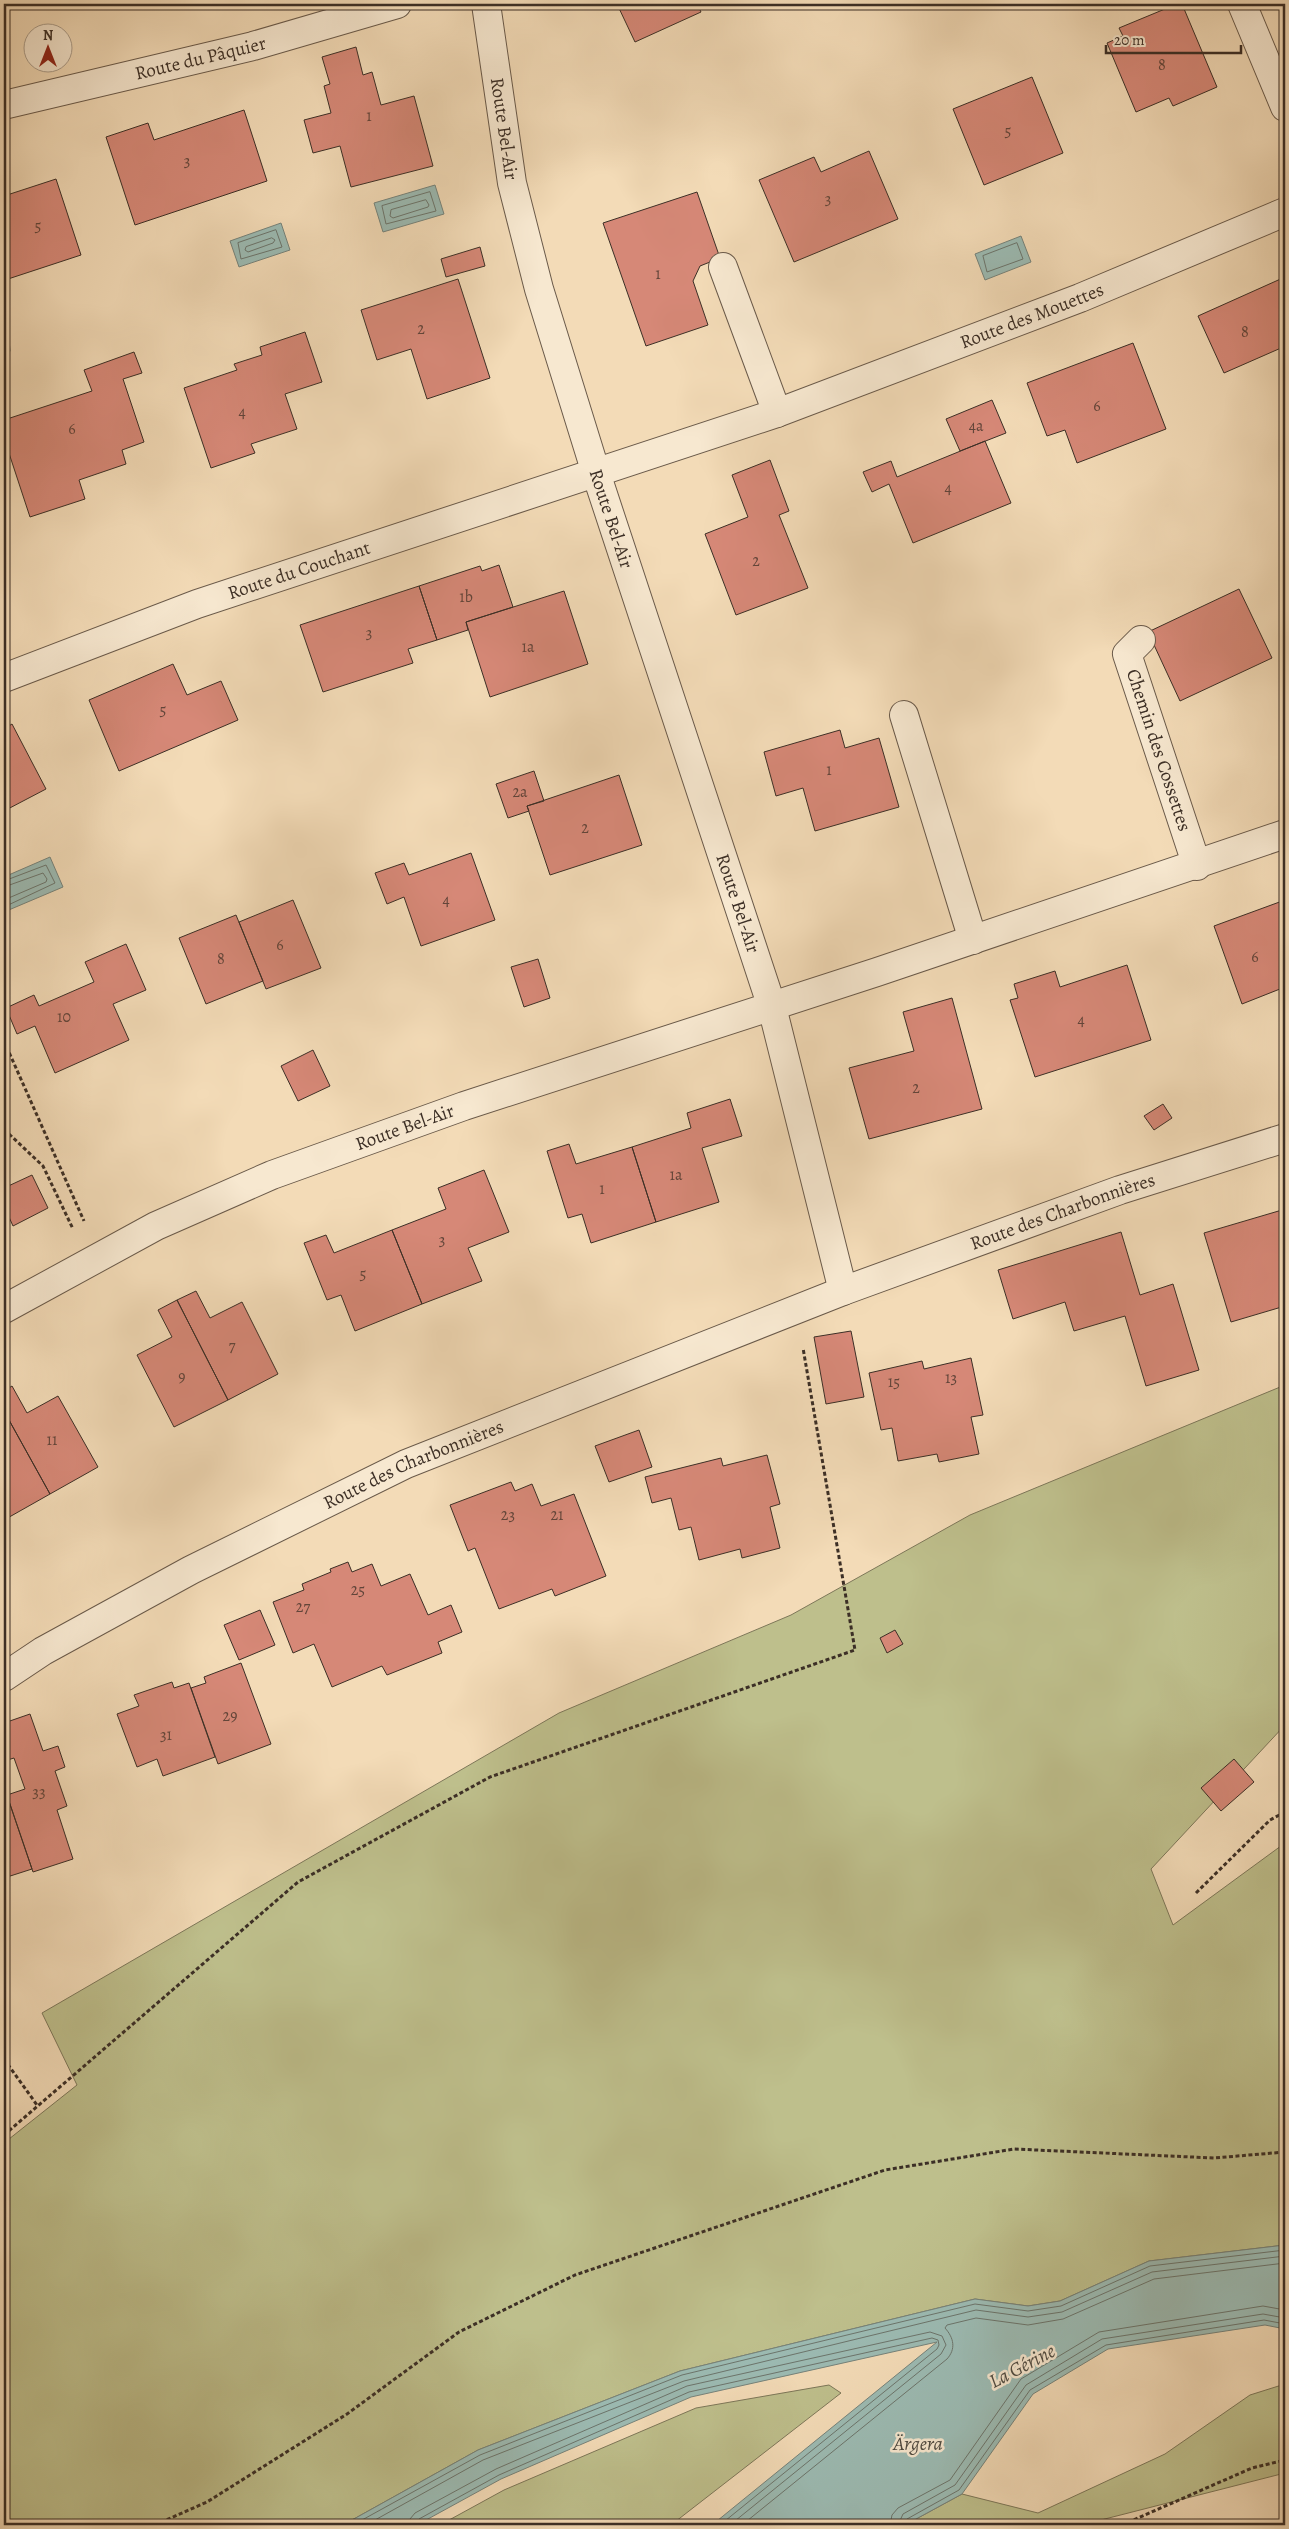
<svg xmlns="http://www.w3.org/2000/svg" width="1289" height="2529" font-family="Alegreya,serif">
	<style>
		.green { fill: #bebf8c; stroke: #7d7759 }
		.water { fill: #9cbbb3; stroke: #76837b }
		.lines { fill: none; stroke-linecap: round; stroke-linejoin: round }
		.shore { stroke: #6c756c; stroke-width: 1 }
		.building { fill: #d68877; stroke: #3c2f26 }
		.minor-casing { stroke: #6a5a4a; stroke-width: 30 }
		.path { stroke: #3c2f26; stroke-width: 3; stroke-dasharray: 4 2.5; stroke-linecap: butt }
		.minor { stroke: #f7e8d0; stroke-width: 28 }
		.labels { text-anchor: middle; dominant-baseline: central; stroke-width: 5; stroke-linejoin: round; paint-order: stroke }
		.number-label { font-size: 16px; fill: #62453a }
		.street-label { font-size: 19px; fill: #3c2f26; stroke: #f7e8d0 }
		.water-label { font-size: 20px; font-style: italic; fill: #4f4b42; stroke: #f7e8d0 }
	</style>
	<rect width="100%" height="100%" fill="#f3dbb7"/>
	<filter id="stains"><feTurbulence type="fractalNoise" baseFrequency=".004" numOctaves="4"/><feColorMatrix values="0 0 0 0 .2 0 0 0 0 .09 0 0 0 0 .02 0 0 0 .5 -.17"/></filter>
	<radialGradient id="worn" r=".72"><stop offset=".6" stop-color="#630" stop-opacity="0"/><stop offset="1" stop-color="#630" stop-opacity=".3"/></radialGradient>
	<path class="green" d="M 1285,1385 L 1285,1725 L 1151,1869 L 1173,1925 L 1285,1843 L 1285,2245 L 1149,2261 L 1060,2301 L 1028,2306 L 975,2299 L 680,2371 L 478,2450 L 343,2525 L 4,2525 L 4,2143 L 77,2085 L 42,2013 L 559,1713 L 791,1615 L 970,1515 Z
		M 1285,2384 L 1285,2473 L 1097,2521 L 1091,2525 L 905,2525 L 962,2494 L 1038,2513 L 1165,2454 L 1250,2395 Z
		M 829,2385 L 841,2393 L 671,2525 L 440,2525 L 504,2490 L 696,2408 Z"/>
	<path class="water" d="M 435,185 L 444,214 L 383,232 L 374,203 Z
		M 281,223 L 290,250 L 239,267 L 230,241 Z
		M 1021,236 L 1031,262 L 985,280 L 975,254 Z
		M 4,334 L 9,340 L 10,351 L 4,361 Z
		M 50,857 L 63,887 L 4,912 L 4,877 Z
		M 1285,2245 L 1285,2329 L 1265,2325 L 1108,2349 L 1033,2394 L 962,2494 L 905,2525 L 712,2525 L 937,2342 L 691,2397 L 501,2479 L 417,2525 L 343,2525 L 478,2450 L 680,2371 L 975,2299 L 1028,2306 L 1060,2301 L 1149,2261 Z"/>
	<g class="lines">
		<path class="shore" d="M 430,192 L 436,211 L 386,224 L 382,206 Z
			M 426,200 L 429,205 L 428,207 L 393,218 L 390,216 L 391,210 Z
			M 276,230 L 282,247 L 241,259 L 238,243 Z
			M 272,238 L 275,240 L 273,243 L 248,252 L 245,250 L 246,247 Z
			M 1017,243 L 1023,259 L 987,272 L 983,256 Z
			M 4,881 L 46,865 L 55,883 L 4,907
			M 4,887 L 43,873 L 47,879 L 46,882 L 4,900
			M 353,2525 L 480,2455 L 682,2375 L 975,2304 L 1028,2311 L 1061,2306 L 1150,2266 L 1285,2250
			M 366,2525 L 483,2460 L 684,2381 L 976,2310 L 1028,2317 L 1062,2312 L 1152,2272 L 1285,2256
			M 409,2525 L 410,2519 L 415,2513 L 496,2469 L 687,2386 L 930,2332 L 942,2336 L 946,2345 L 941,2354 L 730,2525
			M 416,2525 L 419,2519 L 499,2475 L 689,2392 L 932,2338 L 938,2340 L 939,2345 L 937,2349 L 720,2525
			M 742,2525 L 947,2359 C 956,2349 954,2338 945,2328 L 947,2325 L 976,2318 L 1028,2325 L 1063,2319 L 1154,2279 L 1285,2263
			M 890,2525 L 892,2515 L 898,2508 L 950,2480 L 1021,2379 L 1099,2332 L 1263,2306 L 1285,2310
			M 898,2525 L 903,2514 L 955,2485 L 1026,2385 L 1102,2339 L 1263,2314 L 1285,2318
			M 904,2525 L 907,2519 L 959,2490 L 1030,2390 L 1106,2345 L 1264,2320 L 1285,2324"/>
	</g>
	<path class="building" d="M 617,4 L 697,4 L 701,12 L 635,42 Z
		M 1177,4 L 1182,4 L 1217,87 L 1173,106 L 1169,98 L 1136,112 L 1107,43 L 1123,36 L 1119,28 Z
		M 356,47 L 363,75 L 372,72 L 381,105 L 414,96 L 433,166 L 351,187 L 340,146 L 313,153 L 304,120 L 331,113 L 324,86 L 330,84 L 322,57 Z
		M 1032,77 L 1063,153 L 984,185 L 953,109 Z
		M 244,110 L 267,181 L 135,225 L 106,137 L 148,123 L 154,140 Z
		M 869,151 L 898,219 L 794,262 L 759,180 L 814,157 L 821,172 Z
		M 56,179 L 81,255 L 8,279 L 4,267 L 4,196 Z
		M 697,192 L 720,258 L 700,266 L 693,281 L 708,325 L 646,346 L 603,223 Z
		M 480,247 L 485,266 L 446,277 L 441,259 Z
		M 1285,277 L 1285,356 L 1281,348 L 1224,373 L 1198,316 Z
		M 458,279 L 490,378 L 427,399 L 411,349 L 377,360 L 361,310 Z
		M 305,332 L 322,382 L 285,394 L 297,429 L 251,444 L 255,453 L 211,468 L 184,388 L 237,370 L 234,364 L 262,355 L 260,347 Z
		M 1133,343 L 1166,429 L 1077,463 L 1065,430 L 1047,436 L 1027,383 Z
		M 134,352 L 142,373 L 123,379 L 144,442 L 122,450 L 126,464 L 79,480 L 85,499 L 30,517 L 4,438 L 4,420 L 92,391 L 84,370 Z
		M 992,400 L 1006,433 L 960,451 L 946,419 Z
		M 985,441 L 1011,503 L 913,543 L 889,484 L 872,492 L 863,472 L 891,461 L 897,477 Z
		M 770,460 L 789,511 L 779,515 L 808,588 L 736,615 L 705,534 L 748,517 L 732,475 Z
		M 499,565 L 513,607 L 466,622 L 468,630 L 437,640 L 419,586 L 480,566 L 482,571 Z
		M 419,586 L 437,640 L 408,649 L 413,663 L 323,692 L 300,625 Z
		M 1239,589 L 1272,658 L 1180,701 L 1148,632 Z
		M 564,591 L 588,664 L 490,697 L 466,622 Z
		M 173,664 L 187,695 L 221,681 L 238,720 L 119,771 L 89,700 Z
		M 12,724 L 46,789 L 4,811 L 4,729 Z
		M 840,730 L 845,748 L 879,738 L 899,807 L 815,831 L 803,788 L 776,796 L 764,752 Z
		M 534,771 L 544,801 L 527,806 L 529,811 L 508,818 L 496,784 Z
		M 619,775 L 642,845 L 550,875 L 527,806 Z
		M 471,853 L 495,920 L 421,946 L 404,897 L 387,904 L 375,873 L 404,863 L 409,875 Z
		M 1285,888 L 1285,987 L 1242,1004 L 1214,926 L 1285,900 L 1281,890 Z
		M 293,900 L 321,968 L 266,989 L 239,922 Z
		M 236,915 L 263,981 L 206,1004 L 179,938 Z
		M 126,944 L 146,990 L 113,1004 L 129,1040 L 55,1073 L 35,1026 L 17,1034 L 6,1008 L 34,995 L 39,1006 L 94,982 L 85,962 Z
		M 538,959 L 550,998 L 524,1007 L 511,967 Z
		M 1127,965 L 1151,1040 L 1035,1077 L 1010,1000 L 1018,998 L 1014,984 L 1055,971 L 1060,987 Z
		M 952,998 L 982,1109 L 869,1139 L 849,1068 L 914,1051 L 903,1012 Z
		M 313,1050 L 330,1086 L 298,1101 L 281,1066 Z
		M 730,1099 L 742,1136 L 702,1148 L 719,1202 L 656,1222 L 632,1147 L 691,1128 L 687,1113 Z
		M 1163,1104 L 1172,1118 L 1154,1130 L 1144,1116 Z
		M 569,1144 L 576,1164 L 632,1147 L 656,1222 L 591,1243 L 582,1214 L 568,1218 L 547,1151 Z
		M 484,1170 L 509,1232 L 468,1248 L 482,1281 L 422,1304 L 392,1230 L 446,1209 L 438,1188 Z
		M 32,1175 L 48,1208 L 13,1226 L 4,1206 L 4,1188 Z
		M 1282,1210 L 1285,1219 L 1285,1306 L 1231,1322 L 1204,1233 Z
		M 392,1230 L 422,1304 L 355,1331 L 341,1295 L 327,1300 L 304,1243 L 326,1235 L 334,1253 Z
		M 1121,1232 L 1140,1295 L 1173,1284 L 1199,1370 L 1146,1386 L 1125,1316 L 1074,1331 L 1065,1302 L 1013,1319 L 998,1270 Z
		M 196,1291 L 210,1318 L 242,1302 L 278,1374 L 228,1400 L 177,1300 Z
		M 177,1300 L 228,1400 L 174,1427 L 137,1355 L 172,1337 L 158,1310 Z
		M 851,1331 L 864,1397 L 826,1404 L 814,1337 Z
		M 971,1358 L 983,1415 L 971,1417 L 979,1454 L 939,1462 L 937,1454 L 898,1461 L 892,1428 L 881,1430 L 869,1373 L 922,1361 L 924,1369 Z
		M 12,1386 L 27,1413 L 58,1396 L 98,1467 L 50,1494 L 4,1411 L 4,1391 Z
		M 4,1411 L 50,1494 L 4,1520 Z
		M 639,1430 L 652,1467 L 609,1482 L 595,1446 Z
		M 767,1455 L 780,1504 L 770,1507 L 780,1548 L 742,1558 L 740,1549 L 699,1560 L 691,1527 L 679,1530 L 671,1498 L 652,1503 L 645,1477 L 721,1458 L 723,1466 Z
		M 511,1482 L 515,1491 L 532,1484 L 541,1506 L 574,1494 L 606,1576 L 555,1596 L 552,1589 L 499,1609 L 475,1548 L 468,1551 L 450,1505 Z
		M 348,1562 L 352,1572 L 372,1564 L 381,1586 L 410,1574 L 428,1615 L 451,1605 L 462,1632 L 438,1642 L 442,1653 L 387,1675 L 382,1666 L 332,1687 L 314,1644 L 293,1653 L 273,1602 L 304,1590 L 302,1584 L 331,1572 L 330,1569 Z
		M 260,1610 L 275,1645 L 239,1660 L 224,1625 Z
		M 895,1630 L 903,1644 L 887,1653 L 880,1638 Z
		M 241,1663 L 271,1744 L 218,1764 L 191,1688 L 206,1683 L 204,1677 Z
		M 172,1682 L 174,1688 L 189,1683 L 215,1757 L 163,1776 L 157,1759 L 137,1767 L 117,1714 L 139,1706 L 134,1695 Z
		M 30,1714 L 43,1751 L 58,1746 L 65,1767 L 55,1771 L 67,1806 L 57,1810 L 73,1859 L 33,1872 L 7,1795 L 25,1789 L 14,1758 L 4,1761 L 4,1723 Z
		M 1234,1759 L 1254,1782 L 1221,1811 L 1201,1788 Z
		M 4,1787 L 32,1869 L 4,1878 Z"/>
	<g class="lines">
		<g class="minor-casing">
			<g id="minor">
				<path id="s1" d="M 486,4 L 512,183 L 539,289 L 596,473 L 772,1007 L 843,1291"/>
				<path d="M 1242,4 L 1285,107"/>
				<path id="s2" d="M 4,105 L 253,46 L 397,4"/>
				<path d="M 723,267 L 777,413"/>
				<path id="s3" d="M 1141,640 L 1127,654 L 1197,866"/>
				<path id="s4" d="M 4,678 L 197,604 L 777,413 L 1080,298 L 1285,212"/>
				<path d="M 904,715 L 973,940"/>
				<path id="s5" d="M 4,1309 L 156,1226 L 272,1175 L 464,1106 L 877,972 L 1285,834"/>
				<path id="s6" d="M 4,1677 L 43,1651 L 191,1570 L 406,1464 L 843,1291 L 1120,1190 L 1285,1138"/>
			</g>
		</g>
		<path class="path" d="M 4,1041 L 84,1221
			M 4,1122 L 9,1134 L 43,1166 L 73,1229
			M 1196,1893 L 1270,1820 L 1285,1812
			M 4,2059 L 37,2105
			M 4,2135 L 298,1882 L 490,1777 L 855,1650 L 803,1348
			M 155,2525 L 207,2502 L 347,2414 L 459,2332 L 575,2275 L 885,2170 L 1014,2149 L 1214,2158 L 1285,2152
			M 1122,2525 L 1252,2468 L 1285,2460"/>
		<use href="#minor" class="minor"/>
	</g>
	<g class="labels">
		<g class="number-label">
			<text x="1162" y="65">8</text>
			<text x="369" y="116">1</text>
			<text x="1008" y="131">5</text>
			<text x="187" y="161">3</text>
			<text x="828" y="199">3</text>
			<text x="38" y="226">5</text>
			<text x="658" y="274">1</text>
			<text x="421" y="329">2</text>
			<text x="1245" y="332">8</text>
			<text x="1097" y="406">6</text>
			<text x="242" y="412">4</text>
			<text x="976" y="426">4a</text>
			<text x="72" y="429">6</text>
			<text x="948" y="488">4</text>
			<text x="756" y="561">2</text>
			<text x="466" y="597">1b</text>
			<text x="369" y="633">3</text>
			<text x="528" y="647">1a</text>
			<text x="163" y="710">5</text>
			<text x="829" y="770">1</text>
			<text x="520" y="792">2a</text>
			<text x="585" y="828">2</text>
			<text x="446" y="900">4</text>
			<text x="280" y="945">6</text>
			<text x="1255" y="957">6</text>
			<text x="221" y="959">8</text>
			<text x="64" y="1017">10</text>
			<text x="1081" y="1020">4</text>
			<text x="916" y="1088">2</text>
			<text x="676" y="1175">1a</text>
			<text x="602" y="1189">1</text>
			<text x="442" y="1240">3</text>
			<text x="363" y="1274">5</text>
			<text x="232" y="1346">7</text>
			<text x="182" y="1377">9</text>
			<text x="951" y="1378">13</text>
			<text x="894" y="1382">15</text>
			<text x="52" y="1440">11</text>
			<text x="508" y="1515">23</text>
			<text x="557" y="1515">21</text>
			<text x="358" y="1590">25</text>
			<text x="303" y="1607">27</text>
			<text x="230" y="1716">29</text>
			<text x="166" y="1735">31</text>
			<text x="39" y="1792">33</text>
		</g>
		<g class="street-label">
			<text stroke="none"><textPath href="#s2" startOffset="202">Route du Pâquier</textPath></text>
			<text stroke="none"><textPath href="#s1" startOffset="126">Route Bel-Air</textPath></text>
			<text stroke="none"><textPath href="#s4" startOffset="1090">Route des Mouettes</textPath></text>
			<text stroke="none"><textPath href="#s1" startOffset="531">Route Bel-Air</textPath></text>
			<text stroke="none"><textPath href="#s4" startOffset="314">Route du Couchant</textPath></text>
			<text stroke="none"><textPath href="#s3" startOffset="121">Chemin des Cossettes</textPath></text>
			<text stroke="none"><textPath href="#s1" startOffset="936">Route Bel-Air</textPath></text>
			<text stroke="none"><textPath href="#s5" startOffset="441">Route Bel-Air</textPath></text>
			<text stroke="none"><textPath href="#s6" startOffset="1159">Route des Charbonnières</textPath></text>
			<text stroke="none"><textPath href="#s6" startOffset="462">Route des Charbonnières</textPath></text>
		</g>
		<g class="water-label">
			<text transform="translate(1022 2366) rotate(-28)">La Gérine</text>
			<text x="918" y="2443">Ärgera</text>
		</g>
	</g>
	<rect width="1289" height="2529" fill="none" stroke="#f3dbb7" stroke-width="20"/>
	<rect x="5" y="5" width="1279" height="2519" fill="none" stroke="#3c2f26" stroke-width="2.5"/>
	<rect x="10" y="10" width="1269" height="2509" fill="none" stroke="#3c2f26"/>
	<g transform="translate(48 48)"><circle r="24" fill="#f7e8d0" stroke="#ac9e8c"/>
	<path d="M0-4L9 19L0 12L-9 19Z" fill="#8f2418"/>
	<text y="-8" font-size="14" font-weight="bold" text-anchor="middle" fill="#3c2f26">N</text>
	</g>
	<path d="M1106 45v8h135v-8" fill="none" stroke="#3c2f26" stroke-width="2.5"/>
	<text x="1114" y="45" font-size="15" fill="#3c2f26" stroke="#f7e8d0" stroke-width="4" paint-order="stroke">20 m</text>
	<rect width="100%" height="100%" filter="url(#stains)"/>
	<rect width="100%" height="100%" fill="url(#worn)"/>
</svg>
